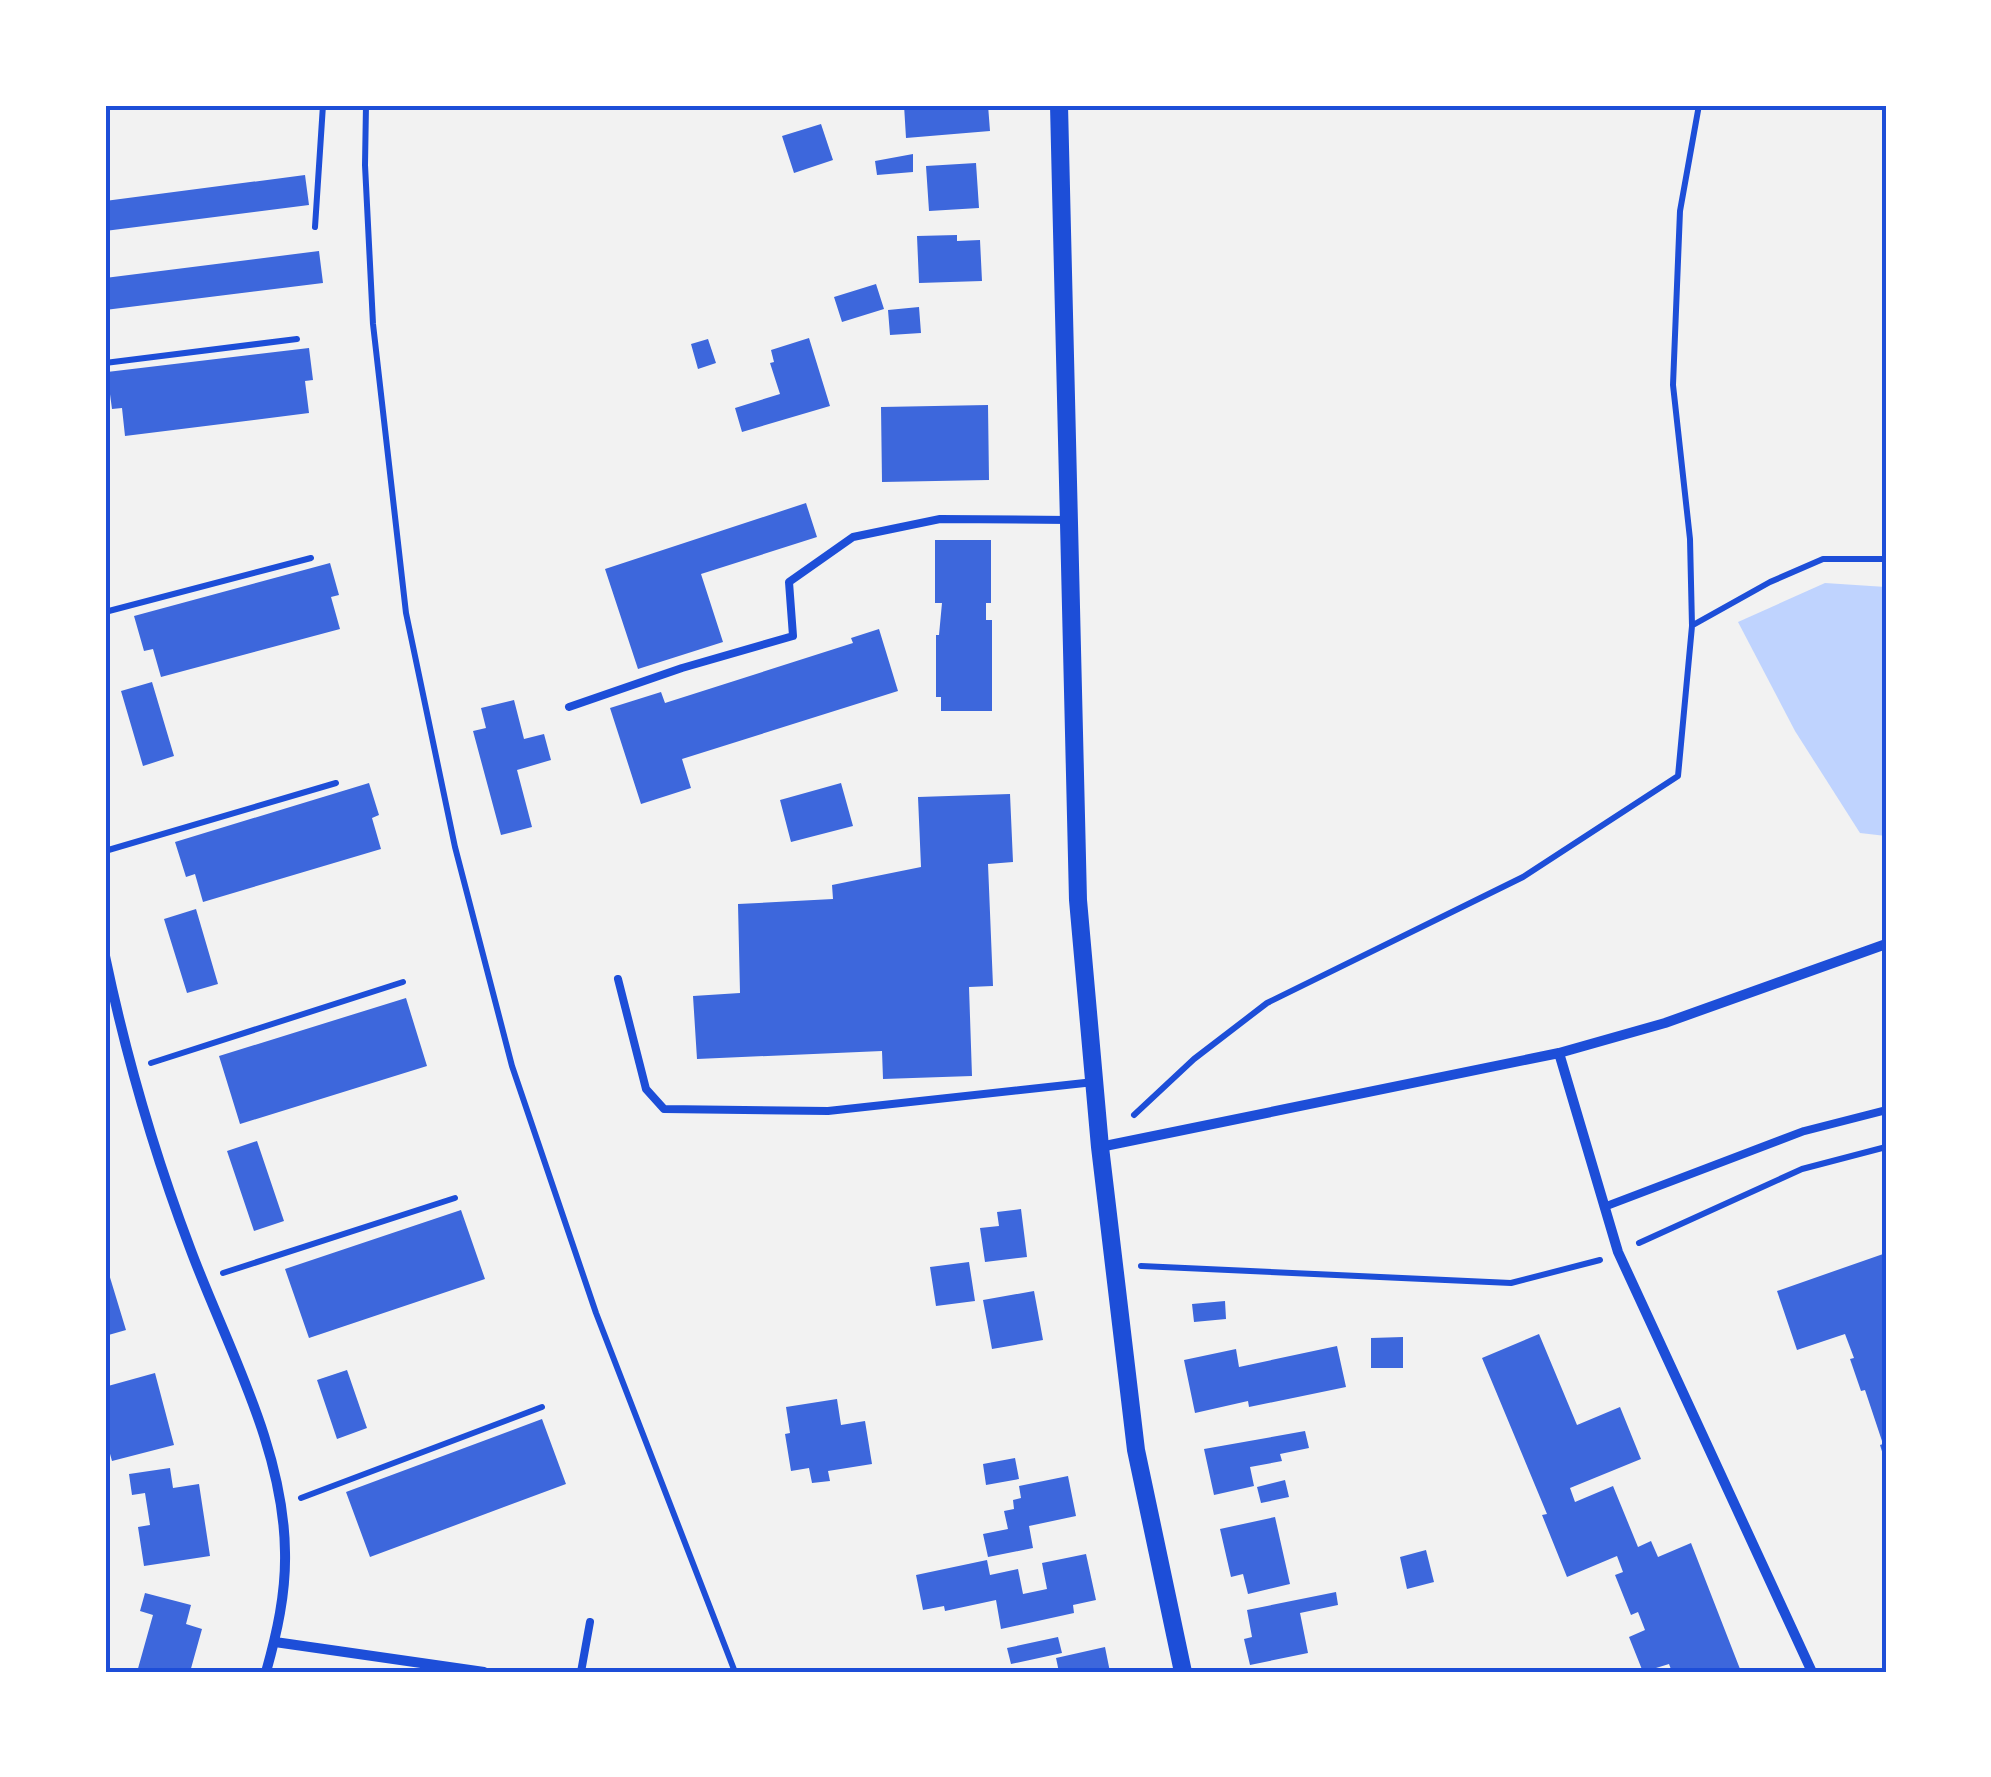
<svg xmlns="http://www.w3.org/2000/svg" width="1991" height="1777" font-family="Mulish,sans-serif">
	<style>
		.water { fill: #bfd3fe }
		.building { fill: #3d67dc }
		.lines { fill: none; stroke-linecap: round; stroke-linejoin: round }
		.path { stroke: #1d4ed8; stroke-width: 6 }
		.service { stroke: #1d4ed8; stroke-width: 8 }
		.minor { stroke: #1d4ed8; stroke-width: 10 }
		.tertiary { stroke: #1d4ed8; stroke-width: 18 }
		.neatline { fill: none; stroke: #1d4ed8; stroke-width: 4 }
	</style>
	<rect width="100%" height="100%" fill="#f2f2f2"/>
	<path class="water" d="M 1825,583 L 1886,587 L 1886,836 L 1860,833 L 1795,731 L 1738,622 Z"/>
	<path class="building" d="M 904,105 L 988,105 L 990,131 L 906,138 Z
		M 821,124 L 833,160 L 794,173 L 782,136 Z
		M 913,154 L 913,172 L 877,175 L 875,161 Z
		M 976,163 L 979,208 L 929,211 L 926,166 Z
		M 305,175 L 309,205 L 105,231 L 105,201 Z
		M 957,235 L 957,241 L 980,240 L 982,281 L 919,283 L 917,236 Z
		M 319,251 L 323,283 L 105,310 L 105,278 Z
		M 876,284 L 884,309 L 842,322 L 834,297 Z
		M 919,307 L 921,333 L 890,335 L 888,310 Z
		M 809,338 L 830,406 L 742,432 L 735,408 L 780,394 L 770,363 L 774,362 L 771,350 Z
		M 708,339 L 716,363 L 698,369 L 691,344 Z
		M 309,348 L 313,380 L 305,381 L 309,413 L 125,436 L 122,408 L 112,409 L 107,372 Z
		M 988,405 L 989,480 L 882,482 L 881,407 Z
		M 806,503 L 817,537 L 701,574 L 723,642 L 638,669 L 605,569 Z
		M 935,540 L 991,540 L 991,603 L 986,603 L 986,620 L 992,620 L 992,711 L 941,711 L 941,697 L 936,697 L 936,635 L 939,635 L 942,603 L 935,603 Z
		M 330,563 L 339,595 L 331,597 L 340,629 L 161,677 L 153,649 L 144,651 L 134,616 Z
		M 879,629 L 898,691 L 682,759 L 691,788 L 641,804 L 610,708 L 661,692 L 665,703 L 853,643 L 851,638 Z
		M 152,682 L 174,756 L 143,766 L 121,691 Z
		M 514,700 L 524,739 L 544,734 L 551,760 L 517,770 L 532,827 L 501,835 L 473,731 L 486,728 L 481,708 Z
		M 369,783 L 379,815 L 372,818 L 381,849 L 203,902 L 195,874 L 186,877 L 175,842 Z
		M 841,783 L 853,826 L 791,842 L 780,800 Z
		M 1010,794 L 1013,862 L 988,864 L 993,986 L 969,987 L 972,1076 L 883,1079 L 882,1051 L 697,1059 L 693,996 L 740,993 L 738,904 L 833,899 L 832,885 L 921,867 L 918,797 Z
		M 196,909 L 218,984 L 187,993 L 164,919 Z
		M 406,998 L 427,1066 L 240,1124 L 219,1056 Z
		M 257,1141 L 284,1221 L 254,1231 L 227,1151 Z
		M 1021,1209 L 1027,1257 L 985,1262 L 980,1228 L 999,1226 L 997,1212 Z
		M 461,1210 L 485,1279 L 309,1338 L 285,1269 Z
		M 1886,1253 L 1886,1461 L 1885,1461 L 1880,1445 L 1883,1444 L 1865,1390 L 1861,1391 L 1850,1359 L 1854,1358 L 1845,1334 L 1797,1350 L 1777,1291 Z
		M 105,1261 L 126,1330 L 105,1336 Z
		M 969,1262 L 975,1301 L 936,1306 L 930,1267 Z
		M 1034,1291 L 1043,1340 L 992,1349 L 983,1300 Z
		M 1225,1301 L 1226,1319 L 1194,1322 L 1192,1304 Z
		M 1539,1334 L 1577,1425 L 1620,1407 L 1641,1459 L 1570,1488 L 1575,1502 L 1613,1486 L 1638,1547 L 1651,1541 L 1658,1557 L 1691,1543 L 1740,1669 L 1738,1672 L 1672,1672 L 1669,1664 L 1643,1672 L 1629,1637 L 1645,1630 L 1638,1612 L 1631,1615 L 1615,1575 L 1623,1572 L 1617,1556 L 1567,1577 L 1542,1515 L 1547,1514 L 1482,1358 Z
		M 1403,1337 L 1403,1368 L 1371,1368 L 1371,1338 Z
		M 1337,1346 L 1346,1387 L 1249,1407 L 1248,1401 L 1195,1413 L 1184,1360 L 1236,1349 L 1239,1367 Z
		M 347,1370 L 367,1428 L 337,1439 L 317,1380 Z
		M 155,1373 L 174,1445 L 112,1461 L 105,1436 L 105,1379 L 108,1386 Z
		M 837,1399 L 841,1425 L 865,1421 L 872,1464 L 828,1471 L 830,1481 L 812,1483 L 809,1468 L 791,1471 L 785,1434 L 790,1433 L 786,1407 Z
		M 542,1419 L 566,1484 L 370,1557 L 346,1492 Z
		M 1305,1431 L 1309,1448 L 1280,1454 L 1282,1461 L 1250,1467 L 1254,1486 L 1214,1495 L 1204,1449 Z
		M 1015,1458 L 1019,1479 L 986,1485 L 983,1464 Z
		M 170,1468 L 173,1488 L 199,1484 L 210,1556 L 144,1566 L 138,1527 L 150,1525 L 145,1493 L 132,1495 L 129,1474 Z
		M 1068,1476 L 1076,1516 L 1029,1526 L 1033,1548 L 988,1557 L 983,1534 L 1008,1529 L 1004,1511 L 1014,1509 L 1013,1500 L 1021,1498 L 1019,1486 Z
		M 1285,1480 L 1289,1497 L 1261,1503 L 1257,1487 Z
		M 1275,1517 L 1290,1584 L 1248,1594 L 1243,1574 L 1231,1577 L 1220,1529 Z
		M 1426,1550 L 1434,1582 L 1407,1589 L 1400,1557 Z
		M 1086,1554 L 1096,1600 L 1073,1605 L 1074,1613 L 1001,1629 L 996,1600 L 945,1611 L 944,1606 L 923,1610 L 916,1575 L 987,1560 L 990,1575 L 1018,1569 L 1023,1594 L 1047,1589 L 1042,1563 Z
		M 1336,1592 L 1338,1605 L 1300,1613 L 1308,1653 L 1250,1665 L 1244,1639 L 1252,1637 L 1247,1610 Z
		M 145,1593 L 191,1605 L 186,1624 L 202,1629 L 190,1672 L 137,1672 L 153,1615 L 140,1611 Z
		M 1058,1637 L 1062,1653 L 1011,1664 L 1007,1648 Z
		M 1105,1647 L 1110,1672 L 1059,1672 L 1056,1658 Z"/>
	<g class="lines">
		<path class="path" d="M 366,105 L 365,165 L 373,324 L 406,613 L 455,847 L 512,1066 L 596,1313 L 735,1672
			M 315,227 L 323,105
			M 105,363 L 297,339
			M 105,612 L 311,558
			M 1693,625 L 1770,582 L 1823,559 L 1886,559
			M 105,851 L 336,783
			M 151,1063 L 403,982
			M 1134,1115 L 1194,1059 L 1267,1003 L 1523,877 L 1678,776 L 1692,626 L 1690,539 L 1673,385 L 1680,211 L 1699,105
			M 1639,1243 L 1802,1169 L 1886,1147
			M 1141,1266 L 1511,1283 L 1600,1260
			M 223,1273 L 455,1198
			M 301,1498 L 542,1407"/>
		<path class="service" d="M 569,707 L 682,668 L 793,636 L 789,582 L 853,537 L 940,519 L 1069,520
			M 618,979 L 646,1089 L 664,1109 L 828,1111 L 1094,1082
			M 1604,1207 L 1804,1131 L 1886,1110
			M 581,1672 L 590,1622"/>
		<path class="minor" d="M 105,956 C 126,1056 154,1153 190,1248 C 226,1345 284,1447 285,1552 C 286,1593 277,1633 266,1672
			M 1559,1053 L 1618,1252 L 1812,1672
			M 1100,1147 L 1559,1053 L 1665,1023 L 1886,944
			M 275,1642 L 484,1672"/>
		<path class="tertiary" d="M 1059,105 L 1078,900 L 1100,1147 L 1136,1450 L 1183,1672"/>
	</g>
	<rect width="1991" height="1777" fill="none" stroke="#ffffff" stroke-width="215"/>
	<rect x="108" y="108" width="1776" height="1562" class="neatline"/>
</svg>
